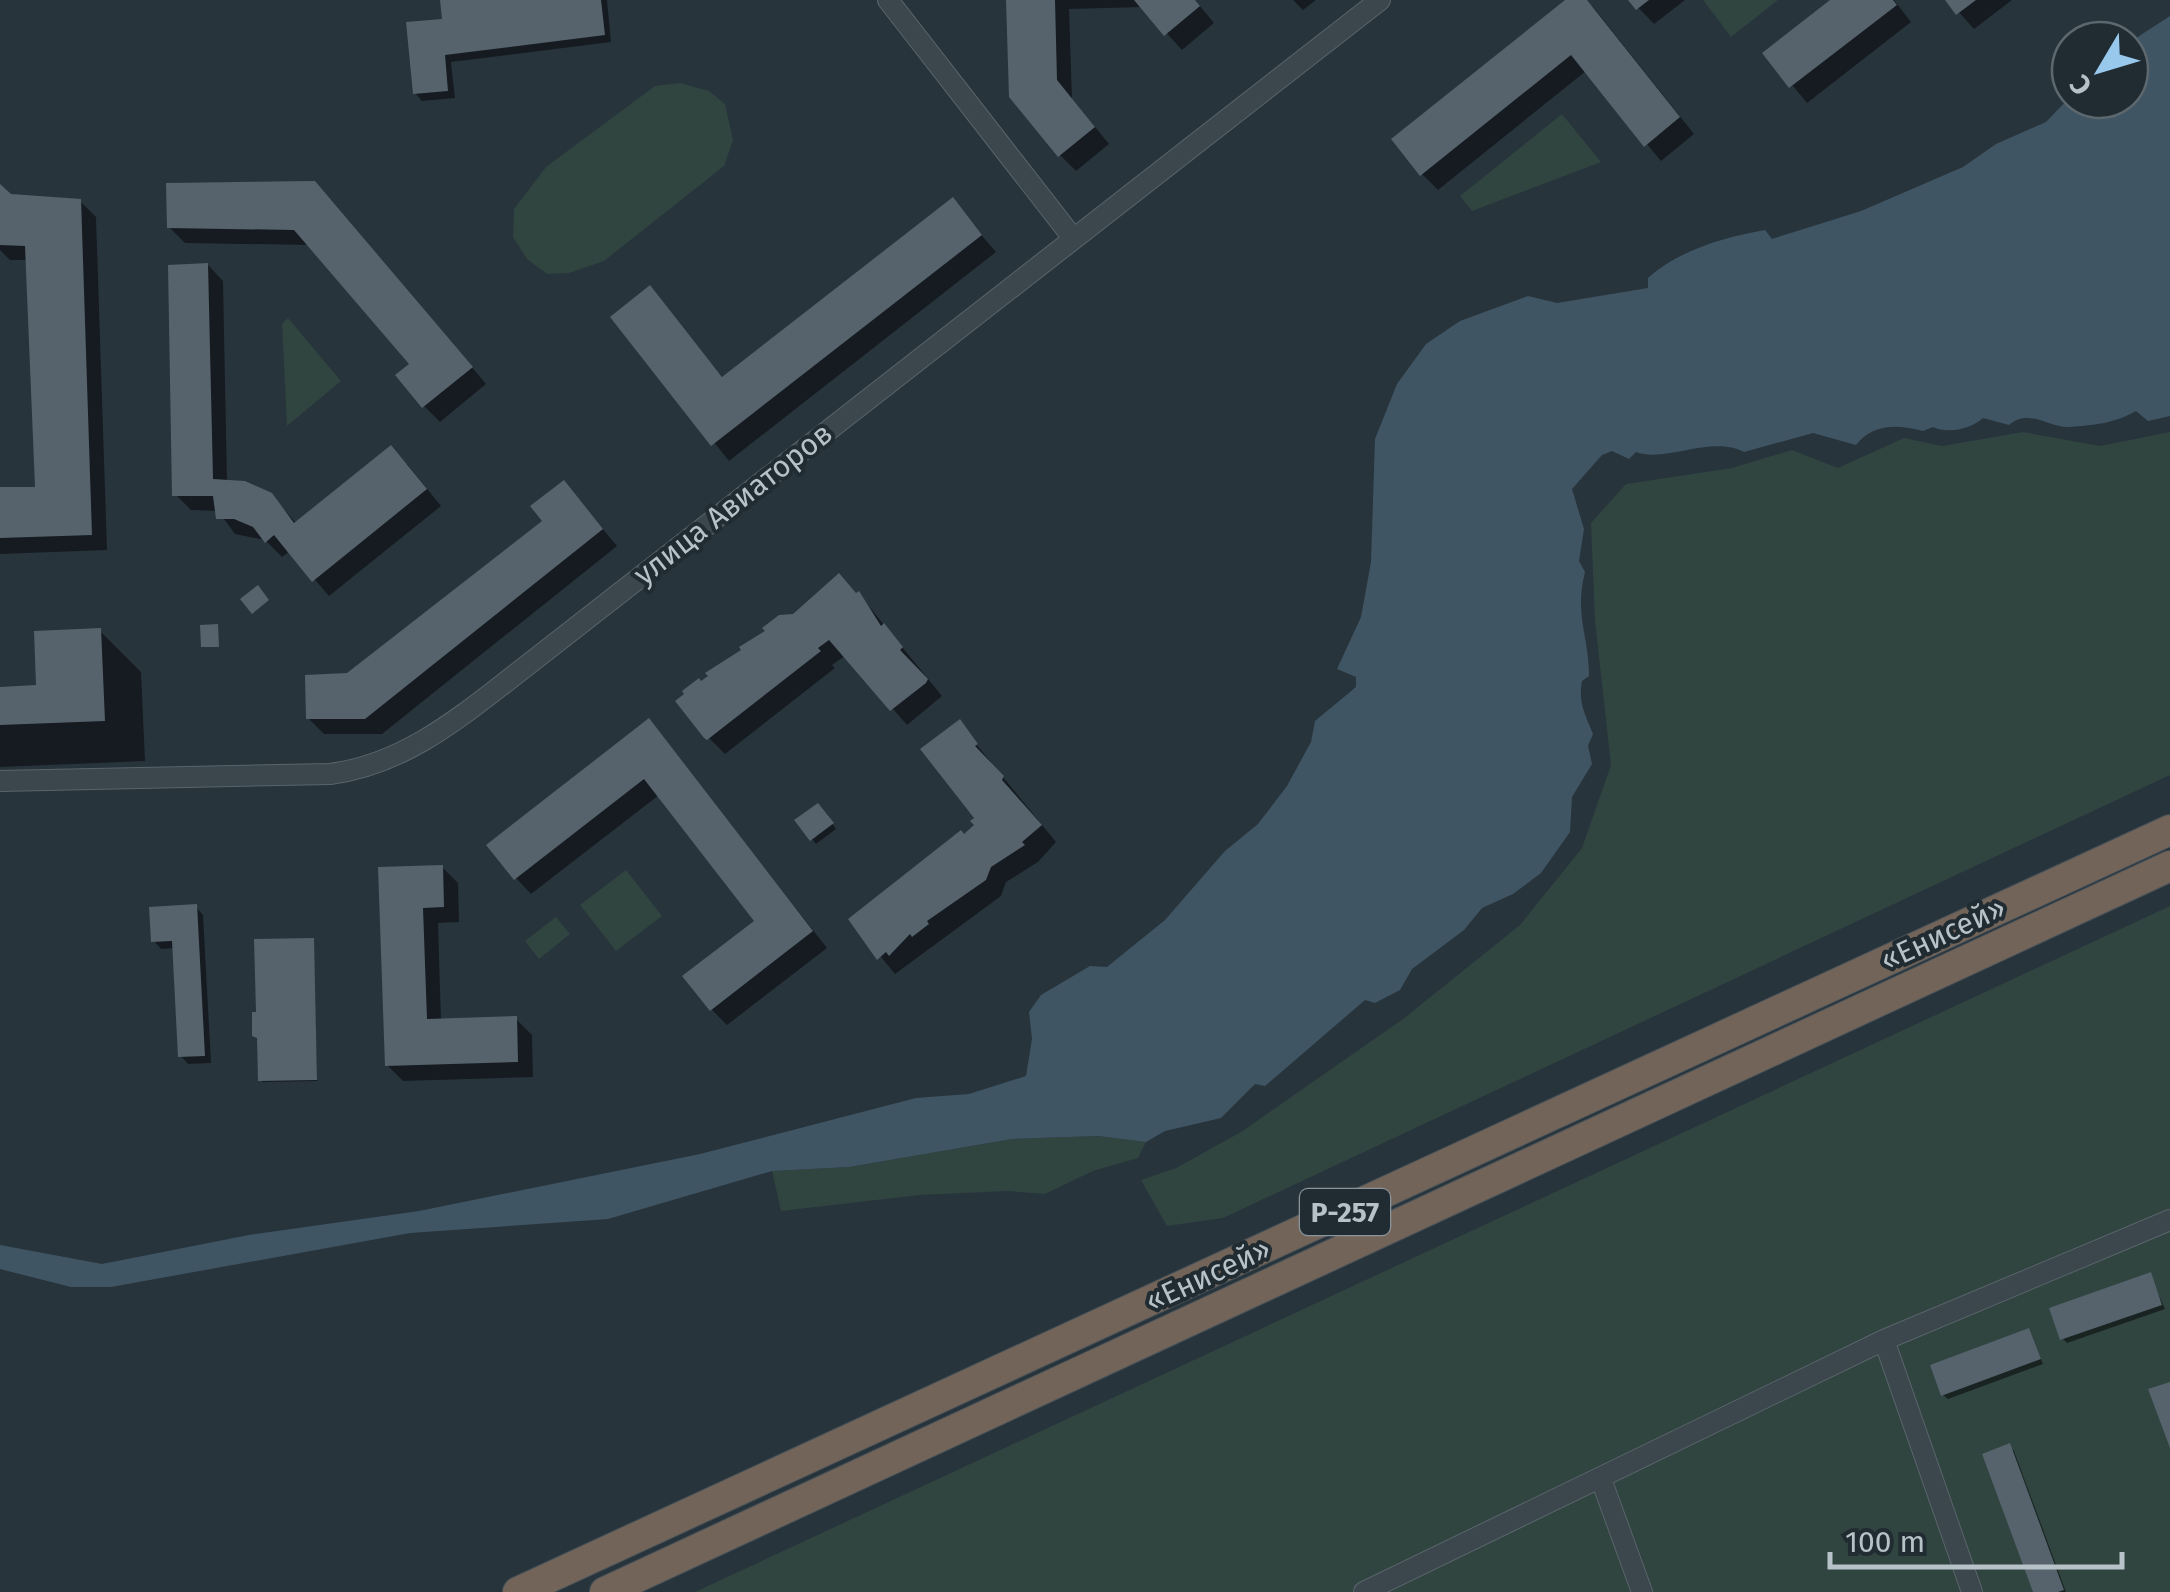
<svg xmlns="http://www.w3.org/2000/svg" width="2170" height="1592" font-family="'Fira Sans',sans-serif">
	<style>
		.green { fill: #304440 }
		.water { fill: #405563 }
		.shadow { fill: #0007 }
		.building { fill: #56636c }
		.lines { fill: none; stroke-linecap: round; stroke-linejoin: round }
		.minor-casing { stroke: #59646b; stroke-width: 22 }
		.highway-casing { stroke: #465158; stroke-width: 32 }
		.minor { stroke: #3b464d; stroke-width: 20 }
		.highway { stroke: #726459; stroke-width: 30 }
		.labels { text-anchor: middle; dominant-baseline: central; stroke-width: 8; stroke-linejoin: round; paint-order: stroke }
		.shield { fill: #202b32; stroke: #8a949b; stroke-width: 2.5 }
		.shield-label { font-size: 28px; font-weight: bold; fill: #b7c1c8 }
		.street-label { font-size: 30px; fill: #b7c1c8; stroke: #202b32 }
	</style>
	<rect width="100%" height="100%" fill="#28343c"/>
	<path class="green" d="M 1703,0 L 1778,0 L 1731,37 Z
		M 680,83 L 709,91 L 725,104 L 733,140 L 724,166 L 604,261 L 569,273 L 547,274 L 527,259 L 513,237 L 514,209 L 546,167 L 655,86 Z
		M 1562,114 L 1601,162 L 1472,211 L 1460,196 Z
		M 288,318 L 341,381 L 287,426 L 282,324 Z
		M 2023,432 L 2100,446 L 2170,432 L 2170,775 L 1223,1218 L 1167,1226 L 1141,1180 L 1176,1168 L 1241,1132 L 1403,1019 L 1520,925 L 1582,848 L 1611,765 L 1595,621 L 1591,523 L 1626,484 L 1732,468 L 1792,450 L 1838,468 L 1904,438 L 1942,446 Z
		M 626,870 L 662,916 L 616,951 L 580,905 Z
		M 2170,906 L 2170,1592 L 695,1592 Z
		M 556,917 L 570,934 L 539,959 L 525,941 Z
		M 1098,1136 L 1146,1142 L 1138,1158 L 1093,1171 L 1045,1194 L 1007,1191 L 920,1195 L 781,1211 L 772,1171 L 849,1167 L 1012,1139 Z"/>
	<path class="water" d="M 2170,16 L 2170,416 L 2148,421 L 2136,411 C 2113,424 2094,425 2068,427 C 2047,427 2029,408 2009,425 L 1983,418 C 1971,429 1948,434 1933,427 L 1923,431 C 1899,425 1874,422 1856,445 L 1813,433 L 1744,452 C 1711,435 1666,463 1636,452 L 1629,459 L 1612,451 L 1602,455 L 1572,489 L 1584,529 L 1579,561 L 1585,572 C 1574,615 1589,636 1589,676 L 1582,681 C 1578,703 1585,714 1593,734 L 1588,746 L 1592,764 L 1572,797 L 1570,832 L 1541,873 L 1513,894 L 1482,908 L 1464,930 L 1412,969 L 1400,990 L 1375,1003 L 1365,1000 L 1265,1086 L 1255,1084 L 1221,1118 L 1165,1131 L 1146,1142 L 1098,1136 L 1012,1139 L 849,1167 L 772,1171 L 608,1219 L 410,1233 L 111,1287 L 71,1287 L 0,1269 L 0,1245 L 102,1264 L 249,1235 L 419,1211 L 700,1154 L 916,1098 L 969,1094 L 1026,1076 L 1032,1039 L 1029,1012 L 1041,995 L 1090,966 L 1107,967 L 1165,920 L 1225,851 L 1258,824 L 1287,786 L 1311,742 L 1315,721 L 1356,687 L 1356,677 L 1337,669 L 1361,617 L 1371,562 L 1375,439 L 1397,384 L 1426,344 L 1460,321 L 1528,296 L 1557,303 L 1648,288 L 1648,278 C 1679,250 1725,237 1765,230 L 1772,239 L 1861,211 L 1963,167 L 1996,144 L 2046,122 L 2070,97 L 2130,100 L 2130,42 Z"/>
	<path class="shadow" d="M 443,0 L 607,0 L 611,42 L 451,62 L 455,98 L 422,101 L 415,93 L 445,21 Z
		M 1008,0 L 1195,0 L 1214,23 L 1182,50 L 1143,7 L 1069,9 L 1072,99 L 1109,144 L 1076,171 L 1060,155 Z
		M 1293,0 L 1316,0 L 1303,10 Z
		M 1569,0 L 1585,0 L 1594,8 L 1694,134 L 1661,161 L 1586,71 L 1438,190 L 1422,174 Z
		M 1631,0 L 1685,0 L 1654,24 Z
		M 1834,0 L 1894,0 L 1911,22 L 1807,103 L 1766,53 Z
		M 1948,0 L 2012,0 L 1974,29 Z
		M 0,188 L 10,197 L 80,201 L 96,217 L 107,550 L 0,554 L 0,489 L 38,489 L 28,260 L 10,260 L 0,250 Z
		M 331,200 L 486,384 L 440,422 L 424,406 L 412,364 L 310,245 L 185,243 L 169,227 Z
		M 952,201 L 996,252 L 729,461 L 614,317 L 650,289 L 724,379 Z
		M 208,265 L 223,281 L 227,482 L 271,495 L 297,524 L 407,464 L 441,506 L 329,596 L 290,551 L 282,557 L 265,540 L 235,534 L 218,511 L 191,510 L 175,494 Z
		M 564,483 L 617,546 L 382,734 L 324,734 L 308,718 L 348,675 L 545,522 Z
		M 859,594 L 942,696 L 907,725 L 846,655 L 832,665 L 835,668 L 725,754 L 709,738 L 701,684 L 794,616 Z
		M 100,631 L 141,672 L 145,761 L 0,767 L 0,689 L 39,688 Z
		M 649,722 L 827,948 L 727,1025 L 712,1010 L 757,921 L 659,795 L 531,894 L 516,878 Z
		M 959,723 L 1056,842 L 1038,862 L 1006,882 L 1001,896 L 895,974 L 851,920 L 978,826 Z
		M 822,810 L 836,829 L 816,844 L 798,821 Z
		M 442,867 L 458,883 L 459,922 L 438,923 L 441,1021 L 516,1019 L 532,1035 L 533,1077 L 403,1081 L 387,1065 L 380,869 Z
		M 196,907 L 203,915 L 211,1063 L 188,1064 L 181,1056 L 175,948 L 161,949 L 154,941 Z
		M 313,940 L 317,1081 L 262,1082 L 260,1038 Z
		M 2150,1275 L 2165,1309 L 2067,1343 L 2063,1339 Z
		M 2029,1331 L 2043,1364 L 1948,1399 L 1943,1395 Z
		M 2009,1446 L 2014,1451 L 2066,1592 L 2035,1592 Z"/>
	<path class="building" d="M 440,0 L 601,0 L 605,35 L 445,55 L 448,91 L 413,94 L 406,22 L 442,19 Z
		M 1006,0 L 1055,0 L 1057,80 L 1095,127 L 1058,157 L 1009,97 Z
		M 1134,0 L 1195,0 L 1200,6 L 1164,36 Z
		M 1565,0 L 1587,0 L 1680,117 L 1644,147 L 1571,55 L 1420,176 L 1391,139 Z
		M 1628,0 L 1649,0 L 1636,10 Z
		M 1830,0 L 1893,0 L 1897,5 L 1789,88 L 1762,53 Z
		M 1945,0 L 1976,0 L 1956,15 Z
		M 315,181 L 473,367 L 422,408 L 395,375 L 409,364 L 294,230 L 167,228 L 166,183 Z
		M 0,184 L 11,194 L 81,199 L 92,535 L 0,538 L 0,487 L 35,487 L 25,246 L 0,245 Z
		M 953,197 L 982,235 L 711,446 L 610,317 L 650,285 L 722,377 Z
		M 208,263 L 213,479 L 245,481 L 272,493 L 294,523 L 391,445 L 427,489 L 312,582 L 274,535 L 265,543 L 253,527 L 234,519 L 216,519 L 213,496 L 172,496 L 168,265 Z
		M 564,480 L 603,529 L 365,719 L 306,719 L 305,675 L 347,673 L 542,521 L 530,506 Z
		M 839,573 L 856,593 L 859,591 L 881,626 L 884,623 L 903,647 L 900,650 L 928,679 L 926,683 L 890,711 L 829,640 L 818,648 L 821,651 L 707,740 L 704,738 L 675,701 L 684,694 L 682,691 L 699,678 L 701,681 L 708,676 L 705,673 L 741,650 L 739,647 L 765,631 L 762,628 L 779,615 L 793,614 Z
		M 258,585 L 269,600 L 252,614 L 240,599 Z
		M 218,624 L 219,647 L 201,647 L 200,625 Z
		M 101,628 L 105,721 L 0,725 L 0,687 L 36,685 L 34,631 Z
		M 649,718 L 813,931 L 710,1011 L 682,976 L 754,921 L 644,779 L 514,880 L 486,845 Z
		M 960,719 L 978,744 L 975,746 L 1004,776 L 1002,780 L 1042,825 L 1022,842 L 1025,845 L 991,867 L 986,880 L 927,921 L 929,924 L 912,937 L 910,934 L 889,956 L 886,952 L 877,960 L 848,919 L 961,830 L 964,834 L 974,825 L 970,821 L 974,818 L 920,749 Z
		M 818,803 L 834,823 L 810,841 L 794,820 Z
		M 443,865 L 444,907 L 423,908 L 427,1019 L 517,1016 L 518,1062 L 385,1066 L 378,867 Z
		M 197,904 L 205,1056 L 178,1057 L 172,941 L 151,942 L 149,907 Z
		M 314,938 L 317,1080 L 258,1081 L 257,1038 L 252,1036 L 252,1012 L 256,1012 L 254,939 Z
		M 2151,1272 L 2162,1305 L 2060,1340 L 2049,1308 Z
		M 2029,1328 L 2041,1359 L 1941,1396 L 1930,1365 Z
		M 2170,1382 L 2170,1448 L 2148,1389 Z
		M 2010,1443 L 2064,1590 L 2058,1592 L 2033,1592 L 1982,1454 Z"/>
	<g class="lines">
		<g class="minor-casing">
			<path id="minor" d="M 888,0 L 1073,238
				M 0,781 L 330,774 C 400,765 453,723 507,681 L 1380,0
				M 1884,1340 L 1972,1592
				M 1601,1479 L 1642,1592
				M 1364,1592 L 1884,1340 L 2170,1220"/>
		</g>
		<g class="highway-casing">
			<path id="highway" d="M 518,1592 L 2170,830
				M 605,1592 L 2170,866"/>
		</g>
		<use href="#minor" class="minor"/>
		<use href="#highway" class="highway"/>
	</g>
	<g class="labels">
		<rect class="shield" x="1300" y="1189" width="90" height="46" rx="8"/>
		<g class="shield-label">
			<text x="1345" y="1212">Р-257</text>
		</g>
		<g class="street-label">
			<text transform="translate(733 504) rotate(-38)">улица Авиаторов</text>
			<text transform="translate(1943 934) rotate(-25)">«Енисей»</text>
			<text transform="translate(1208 1275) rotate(-25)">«Енисей»</text>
		</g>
	</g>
	<g transform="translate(2100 70) rotate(232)"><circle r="48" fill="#202b32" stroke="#5c676e" stroke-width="2.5"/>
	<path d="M0-8L18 38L0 25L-18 38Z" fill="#98c8ec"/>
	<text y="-15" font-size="28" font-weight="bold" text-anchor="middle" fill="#b7c1c8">С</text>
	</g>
	<path d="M1830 1552v15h292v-15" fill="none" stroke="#b7c1c8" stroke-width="5"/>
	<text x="1845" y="1552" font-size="30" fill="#b7c1c8" stroke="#202b32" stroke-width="8" paint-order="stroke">100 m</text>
</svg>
